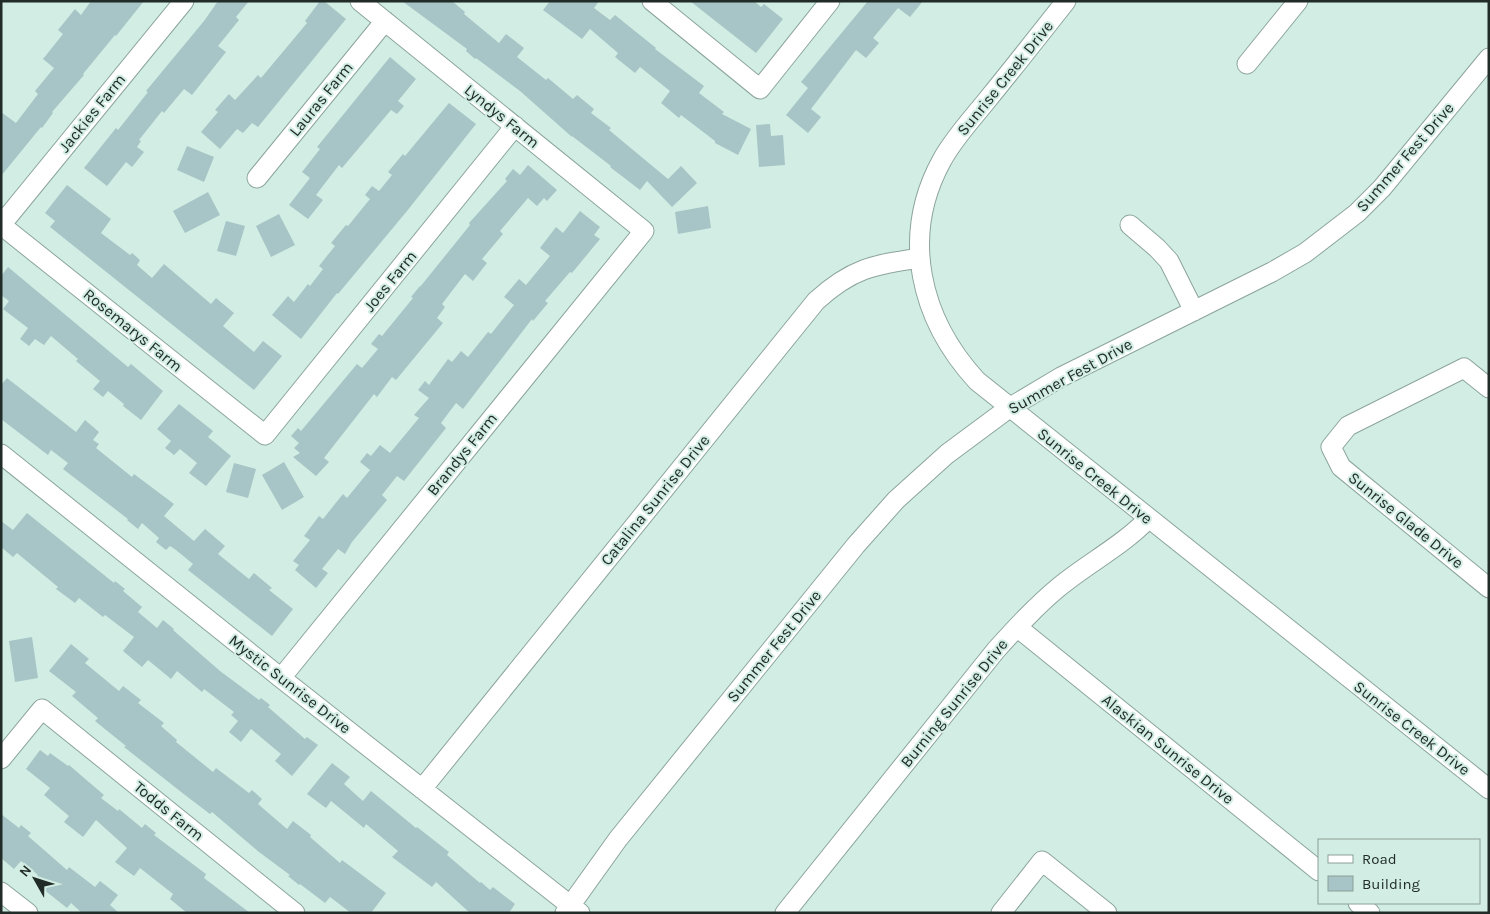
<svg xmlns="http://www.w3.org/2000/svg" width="1490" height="914" font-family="Karla,sans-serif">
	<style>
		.building { fill: #a7c5c6 }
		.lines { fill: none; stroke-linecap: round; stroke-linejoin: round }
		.minor-casing { stroke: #8ca59c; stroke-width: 21 }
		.minor { stroke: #fff; stroke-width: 19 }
		.labels { text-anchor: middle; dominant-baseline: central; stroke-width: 4; stroke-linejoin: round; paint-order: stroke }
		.street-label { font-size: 16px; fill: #212b28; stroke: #d2ede3 }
	</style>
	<rect width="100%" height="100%" fill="#d2ede3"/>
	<path class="building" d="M 91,1 L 144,1 L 116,36 L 115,35 L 83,74 L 84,75 L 52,112 L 53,113 L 42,128 L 41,127 L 1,176 L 1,112 L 16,123 L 38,94 L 35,91 L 54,68 L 43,59 L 63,34 L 58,30 L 75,9 L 81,15 Z
		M 218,1 L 249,1 L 236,17 L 239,20 L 218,46 L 226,52 L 192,95 L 184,89 L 164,113 L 162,111 L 139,140 L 141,141 L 137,147 L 144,152 L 132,167 L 126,162 L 107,186 L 84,168 L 116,128 L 118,130 L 148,92 L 146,91 L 204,21 Z
		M 320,1 L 324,1 L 346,19 L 258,127 L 252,123 L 243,133 L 237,129 L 220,149 L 201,132 L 218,112 L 215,110 L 229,94 L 235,100 L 258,75 L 261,78 L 307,23 L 305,21 Z
		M 402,1 L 452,1 L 465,12 L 464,14 L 499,43 L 506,34 L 524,48 L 517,57 L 546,80 L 548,78 L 573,99 L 577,95 L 594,109 L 591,113 L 611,128 L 609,130 L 668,179 L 681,166 L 697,183 L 672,207 L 647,181 L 640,190 L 610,167 L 611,166 L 572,136 L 572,137 L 520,91 L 476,58 L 475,59 L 466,51 L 467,49 Z
		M 550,1 L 599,1 L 594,8 L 610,20 L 615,15 L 656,48 L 655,49 L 704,86 L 699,93 L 724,112 L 722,114 L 751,129 L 738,155 L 715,143 L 715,141 L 681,115 L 679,118 L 661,103 L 670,91 L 640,67 L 635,73 L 615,57 L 618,53 L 590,29 L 582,39 L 543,10 Z
		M 690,1 L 754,1 L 761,7 L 764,4 L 783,19 L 756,53 Z
		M 868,1 L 923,1 L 910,17 L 898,8 L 873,38 L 879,43 L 866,58 L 856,50 L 811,109 L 821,117 L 808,133 L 786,115 L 808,88 L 801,82 Z
		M 390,57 L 416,79 L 398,101 L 404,106 L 397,114 L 391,110 L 342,168 L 339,165 L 316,195 L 323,200 L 308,219 L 289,205 L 310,178 L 302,172 L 320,149 L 317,147 Z
		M 449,103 L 476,124 L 407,211 L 338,294 L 337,293 L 301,339 L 272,315 L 288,296 L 294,302 L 308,284 L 310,286 L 323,269 L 319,266 L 335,246 L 331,243 L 346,225 L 348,226 L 370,199 L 365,195 L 372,186 L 379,191 L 392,175 L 388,172 L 403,154 L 405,156 Z
		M 770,124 L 771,136 L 783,135 L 785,165 L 759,167 L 756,125 Z
		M 187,146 L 214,157 L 204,182 L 177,170 Z
		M 528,165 L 557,190 L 547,201 L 544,198 L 537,206 L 528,198 L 500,231 L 503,234 L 482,259 L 487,263 L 473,281 L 465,274 L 442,304 L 445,307 L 437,318 L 443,323 L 396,380 L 392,377 L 377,397 L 374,394 L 324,458 L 329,462 L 316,476 L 293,457 L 300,453 L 294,448 L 299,443 L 291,436 L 298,428 L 301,431 L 357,364 L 362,368 L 378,349 L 371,344 L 379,334 L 382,336 L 413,298 L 411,297 L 420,286 L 420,287 L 470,225 L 469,223 L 507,181 L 505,179 L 513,169 L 520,175 Z
		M 67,185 L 111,219 L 101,233 L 130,255 L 132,253 L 140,260 L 137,265 L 152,278 L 164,264 L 211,304 L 216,298 L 234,313 L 223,326 L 254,352 L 263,341 L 282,356 L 254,390 L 50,227 L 55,221 L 45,213 Z
		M 208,192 L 220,215 L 185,233 L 173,211 Z
		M 708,206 L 711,228 L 678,234 L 675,212 Z
		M 580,211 L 600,227 L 594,235 L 600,239 L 572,273 L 570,272 L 545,301 L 548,303 L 533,321 L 532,319 L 463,409 L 456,403 L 441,423 L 446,428 L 404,481 L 397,476 L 382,495 L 387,500 L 352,542 L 345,554 L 338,549 L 322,569 L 328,573 L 316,588 L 295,570 L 299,565 L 293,561 L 310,540 L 304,536 L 319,516 L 323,519 L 343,494 L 347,498 L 370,470 L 360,462 L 367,453 L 371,456 L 380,445 L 390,453 L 419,418 L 414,415 L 429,398 L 418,390 L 425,381 L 429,385 L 448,359 L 452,362 L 461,351 L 468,357 L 488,332 L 491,334 L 514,305 L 504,297 L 519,279 L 526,285 L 550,256 L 540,248 L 556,227 L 563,233 Z
		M 279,214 L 295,245 L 271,257 L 256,226 Z
		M 226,221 L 245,226 L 236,256 L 217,251 Z
		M 8,267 L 128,367 L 131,364 L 163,391 L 141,420 L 123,406 L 124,404 L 108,391 L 103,397 L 93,389 L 100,381 L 76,361 L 78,359 L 51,336 L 44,345 L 35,339 L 29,346 L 20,339 L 28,328 L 3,309 L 9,301 L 1,295 L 1,276 Z
		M 7,378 L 76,432 L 85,420 L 99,432 L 93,440 L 99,444 L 96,448 L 132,477 L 134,474 L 174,504 L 164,516 L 194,541 L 205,529 L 225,546 L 218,554 L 249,579 L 254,573 L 272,588 L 269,590 L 293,609 L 272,636 L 188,570 L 193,564 L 176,550 L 170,546 L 166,550 L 156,542 L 159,538 L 142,523 L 138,529 L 127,520 L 128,519 L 63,469 L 68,463 L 51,450 L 48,455 L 1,419 L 1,385 Z
		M 179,404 L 213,431 L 208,437 L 231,456 L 206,486 L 189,473 L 197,463 L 180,449 L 174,455 L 165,448 L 171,441 L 157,429 Z
		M 284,462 L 304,497 L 282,510 L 262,475 Z
		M 234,463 L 256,469 L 248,498 L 226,492 Z
		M 27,513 L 114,583 L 115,581 L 125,589 L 123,591 L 142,607 L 138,612 L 157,628 L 163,620 L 174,629 L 173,630 L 220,671 L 259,700 L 261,698 L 270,705 L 268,707 L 305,739 L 307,737 L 318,745 L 292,776 L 275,761 L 281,754 L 251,729 L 241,742 L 229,732 L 238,721 L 231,715 L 234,712 L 204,689 L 202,692 L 177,671 L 171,679 L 148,660 L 142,667 L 123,651 L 134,637 L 105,615 L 103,617 L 79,598 L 75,603 L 56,589 L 58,587 L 17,553 L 13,557 L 1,547 L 1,521 L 13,530 Z
		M 32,637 L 38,678 L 15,682 L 9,641 Z
		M 71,644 L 89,659 L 85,663 L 119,691 L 123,686 L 141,700 L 138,703 L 164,723 L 161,726 L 177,740 L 176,742 L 213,772 L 216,768 L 249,793 L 252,790 L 262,799 L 258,804 L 287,829 L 293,821 L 311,835 L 310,837 L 340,863 L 342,860 L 386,893 L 371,913 L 351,913 L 330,897 L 325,903 L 300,884 L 299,885 L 288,876 L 290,875 L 259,852 L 212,812 L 210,814 L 185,795 L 124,747 L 126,746 L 95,721 L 98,718 L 72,696 L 76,692 L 49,671 Z
		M 40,750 L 48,756 L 50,753 L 68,766 L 69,765 L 104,795 L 101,798 L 118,811 L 119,809 L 142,828 L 145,824 L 156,833 L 154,835 L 206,874 L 204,878 L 250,913 L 187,913 L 170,899 L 173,894 L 140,868 L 134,876 L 115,862 L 127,848 L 96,820 L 83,837 L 64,822 L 69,816 L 44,795 L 50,788 L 26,769 Z
		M 332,763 L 350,777 L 344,784 L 363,801 L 371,791 L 416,828 L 417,827 L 449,852 L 447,855 L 480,883 L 481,882 L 490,890 L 493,887 L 515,904 L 509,913 L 470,913 L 436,882 L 432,887 L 392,857 L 398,851 L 366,824 L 364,828 L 331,801 L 326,808 L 307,794 Z
		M 1,814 L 19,828 L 21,825 L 31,833 L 28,836 L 67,870 L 69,867 L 95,887 L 100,881 L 118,895 L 110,905 L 119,913 L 82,913 L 71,903 L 67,908 L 33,881 L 38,875 L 21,861 L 14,869 L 1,858 Z"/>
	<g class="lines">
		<g class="minor-casing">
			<path id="minor" d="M 184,1 L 1,225 L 265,435 L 515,126
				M 652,1 L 760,89 L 830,1
				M 1066,1 C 1040,34 1014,67 988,99 C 972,119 954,138 942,160 C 900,236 920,319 977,381 L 1489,789
				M 1247,64 L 1298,1
				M 257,178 L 385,21
				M 1130,225 L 1157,248 L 1169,261 L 1194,311
				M 1489,388 L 1464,368 L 1348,426 L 1331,447 L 1341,467 L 1489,588
				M 1,454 L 281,678 L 580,913
				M 1017,627 L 1319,871
				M 281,678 L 644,231 L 360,1
				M 1,759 L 42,709 L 295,913
				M 422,789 L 816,301 C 852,268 873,265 920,258
				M 1,892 L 28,913
				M 1358,903 L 1370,913
				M 565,913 L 618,839 L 856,545 L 896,500 L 947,454 L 1009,408 L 1061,377 L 1272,272 L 1305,253 L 1357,213 L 1382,188 L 1489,58
				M 785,913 L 996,650 C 1016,628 1036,606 1059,587 C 1088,563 1122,546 1148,519
				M 1001,913 L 1042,861 L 1107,913"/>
		</g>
		<use href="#minor" class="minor"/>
	</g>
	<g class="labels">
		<g class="street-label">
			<text transform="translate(1005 78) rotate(-51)">Sunrise Creek Drive</text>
			<text transform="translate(321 99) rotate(-51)">Lauras Farm</text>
			<text transform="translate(92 113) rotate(-51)">Jackies Farm</text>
			<text transform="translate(502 116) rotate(39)">Lyndys Farm</text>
			<text transform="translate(1405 157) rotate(-49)">Summer Fest Drive</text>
			<text transform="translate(390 281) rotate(-51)">Joes Farm</text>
			<text transform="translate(133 330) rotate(39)">Rosemarys Farm</text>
			<text transform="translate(1070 376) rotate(-29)">Summer Fest Drive</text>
			<text transform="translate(462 454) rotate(-51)">Brandys Farm</text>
			<text transform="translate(1095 476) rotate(39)">Sunrise Creek Drive</text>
			<text transform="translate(655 500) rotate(-51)">Catalina Sunrise Drive</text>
			<text transform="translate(1406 520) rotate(39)">Sunrise Glade Drive</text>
			<text transform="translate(774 646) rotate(-51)">Summer Fest Drive</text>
			<text transform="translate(290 684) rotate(38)">Mystic Sunrise Drive</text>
			<text transform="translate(954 703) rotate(-51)">Burning Sunrise Drive</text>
			<text transform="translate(1412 728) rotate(38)">Sunrise Creek Drive</text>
			<text transform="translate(1168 749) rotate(39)">Alaskian Sunrise Drive</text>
			<text transform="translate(169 811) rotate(39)">Todds Farm</text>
		</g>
	</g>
	<rect width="1490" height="914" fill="none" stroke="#212b28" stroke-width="5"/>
	<rect x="1318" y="839" width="162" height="65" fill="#d2ede3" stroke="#8b9f98"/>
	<rect x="1328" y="855" width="25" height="8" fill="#ffffff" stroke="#8b9f98"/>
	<text x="1362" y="864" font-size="15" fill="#212b28">Road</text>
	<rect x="1328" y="876" width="25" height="15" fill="#a7c5c6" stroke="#8b9f98"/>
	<text x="1362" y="889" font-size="15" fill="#212b28">Building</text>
	<g transform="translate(35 879) rotate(309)" stroke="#d2ede3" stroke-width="4" paint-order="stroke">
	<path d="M0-4L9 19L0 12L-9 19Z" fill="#212b28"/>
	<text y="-8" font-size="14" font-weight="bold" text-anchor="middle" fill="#212b28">N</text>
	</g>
</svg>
